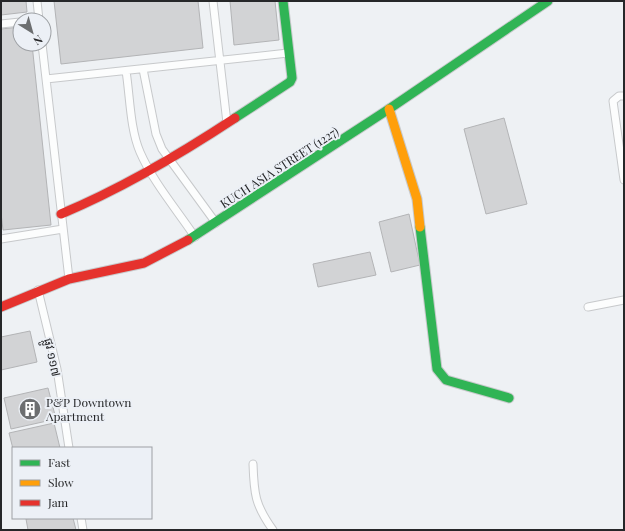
<svg xmlns="http://www.w3.org/2000/svg" width="625" height="531" font-family="'Playfair Display','Noto Sans Khmer',serif">
	<style>
		.building { fill: #d2d3d5; stroke: #b3b4b6 }
		.lines { fill: none; stroke-linecap: round; stroke-linejoin: round }
		.street-casing { stroke: #c7c9cb; stroke-width: 9 }
		.fast-casing { stroke: #c7c9cb; stroke-width: 11 }
		.slow-casing { stroke: #c7c9cb; stroke-width: 11 }
		.jam-casing { stroke: #c7c9cb; stroke-width: 11 }
		.street { stroke: #fcfdfd; stroke-width: 7 }
		.fast { stroke: #30b455; stroke-width: 9 }
		.slow { stroke: #ff9f0a; stroke-width: 9 }
		.jam { stroke: #e5322d; stroke-width: 9 }
		.labels { text-anchor: middle; dominant-baseline: central; stroke-width: 4; stroke-linejoin: round; paint-order: stroke }
		.street-label { font-size: 12px; fill: #262729; stroke: #ecf0f6 }
		.poi-label { font-size: 12px; fill: #262729; stroke: #ecf0f6; text-anchor: start }
	</style>
	<rect width="100%" height="100%" fill="#eef1f4"/>
	<path class="building" d="M 1,1 L 26,1 L 27,12 L 1,15 Z
		M 54,1 L 198,1 L 203,48 L 61,64 Z
		M 230,1 L 275,1 L 279,40 L 234,45 Z
		M 20,27 L 20,44 L 32,44 L 51,225 L 3,230 L 1,213 L 1,29 Z
		M 504,118 L 527,204 L 486,214 L 464,129 Z
		M 409,214 L 420,265 L 391,272 L 379,222 Z
		M 370,252 L 376,275 L 318,287 L 313,264 Z
		M 30,331 L 37,362 L 1,370 L 1,337 Z
		M 48,388 L 56,419 L 11,429 L 4,398 Z
		M 54,423 L 60,448 L 13,449 L 9,433 Z
		M 32,518 L 73,518 L 76,530 L 28,530 L 26,519 Z"/>
	<g class="lines">
		<g class="street-casing">
			<path id="street" d="M 37,1 L 39,20
				M 213,1 L 227,123
				M 1,24 L 20,22
				M 42,44 L 69,279
				M 143,69 L 156,134 L 162,149 L 216,223
				M 126,71 C 130,96 130,129 140,152 C 153,182 177,210 195,237
				M 46,79 L 288,53
				M 624,96 L 619,96 L 613,101 L 624,180
				M 1,239 L 63,229
				M 38,290 L 57,369 L 69,448
				M 588,307 L 624,300
				M 253,464 C 254,494 255,505 273,530
				M 81,518 L 83,530"/>
		</g>
		<g class="fast-casing">
			<path id="fast" d="M 235,118 L 290,82 L 292,78 L 283,1
				M 420,227 L 437,369 L 446,380 L 509,398
				M 188,240 L 389,109 L 548,1"/>
		</g>
		<g class="slow-casing">
			<path id="slow" d="M 389,109 L 417,199 L 420,227"/>
		</g>
		<g class="jam-casing">
			<path id="jam" d="M 61,214 C 123,188 179,155 235,118
				M 1,307 L 69,279 L 144,263 L 188,240"/>
		</g>
		<use href="#street" class="street"/>
		<use href="#fast" class="fast"/>
		<use href="#slow" class="slow"/>
		<use href="#jam" class="jam"/>
	</g>
	<defs>
		<g id="building-disc" transform="scale(1.15)"><circle r="9.5" fill="#6c6e70" stroke="#ecf0f6"/><path d="M-4-6H4V6H1V3H-1V6H-4ZM-2.5-4.3h1.7v1.8h-1.7ZM.8-4.3h1.7v1.8H.8ZM-2.5-1h1.7V.8h-1.7ZM.8-1h1.7V.8H.8Z" fill="#fff"/></g>
	</defs>
	<g fill-rule="evenodd">
		<use href="#building-disc" x="30" y="409"/>
	</g>
	<g class="labels">
		<g class="street-label">
			<text transform="translate(279 167) rotate(-33)">KUCH ASIA STREET (1227)</text>
			<text transform="translate(53 357) rotate(78)">ផ្លូវ ១១៧</text>
		</g>
		<g class="poi-label">
			<text x="46" y="402">P&amp;P Downtown<tspan x="46" dy="14">Apartment</tspan></text>
		</g>
	</g>
	<rect width="625" height="531" fill="none" stroke="#262729" stroke-width="4"/>
	<rect x="12" y="447" width="140" height="72" fill="#ecf0f6" stroke="#9da0a4"/>
	<rect x="20" y="460" width="20" height="6" fill="#30b455" stroke="#9da0a4"/>
	<text x="48" y="467" font-size="12" fill="#262729">Fast</text>
	<rect x="20" y="480" width="20" height="6" fill="#ff9f0a" stroke="#9da0a4"/>
	<text x="48" y="487" font-size="12" fill="#262729">Slow</text>
	<rect x="20" y="500" width="20" height="6" fill="#e5322d" stroke="#9da0a4"/>
	<text x="48" y="507" font-size="12" fill="#262729">Jam</text>
	<g transform="translate(32 32) rotate(143)"><circle r="19" fill="#ecf0f6" stroke="#9da0a4"/>
	<path d="M0-3L7 15L0 10L-7 15Z" fill="#6c6e70"/>
	<text y="-6" font-size="11" font-weight="bold" text-anchor="middle" fill="#262729">N</text>
	</g>
</svg>
